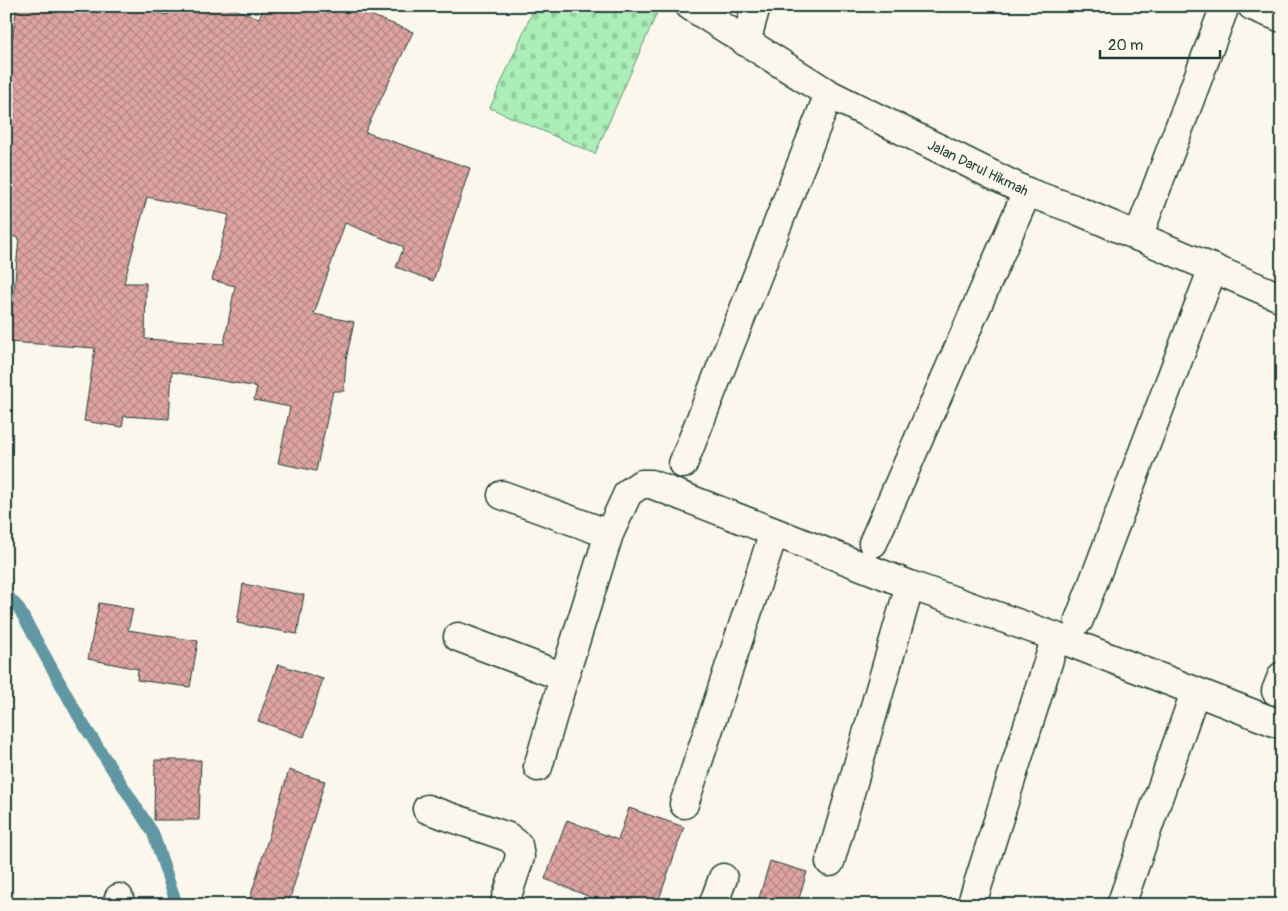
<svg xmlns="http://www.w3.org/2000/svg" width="1288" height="911" font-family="Pangolin,sans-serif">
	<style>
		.cemetery { fill: url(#cemetery-stones); stroke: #669676 }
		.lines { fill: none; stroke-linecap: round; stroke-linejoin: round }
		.stream { stroke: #6097a2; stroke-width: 12 }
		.building { fill: url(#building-cross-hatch); stroke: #1f3d34; fill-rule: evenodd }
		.minor-casing { stroke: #1f3d34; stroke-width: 31 }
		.tertiary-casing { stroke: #1f3d34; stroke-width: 31 }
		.minor { stroke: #fbf7ec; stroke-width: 28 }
		.tertiary { stroke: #fbf7ec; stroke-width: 28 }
		.labels { text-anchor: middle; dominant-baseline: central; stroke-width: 5; stroke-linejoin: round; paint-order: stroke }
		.street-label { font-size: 14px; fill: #1f3d34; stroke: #fbf7ec }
	</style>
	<defs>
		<pattern id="cemetery-stones" width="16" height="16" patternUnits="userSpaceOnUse" patternTransform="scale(1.25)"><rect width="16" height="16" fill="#aceeb8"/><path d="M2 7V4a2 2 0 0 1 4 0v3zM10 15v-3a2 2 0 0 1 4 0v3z" fill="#94cd9f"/></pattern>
		<pattern id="building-cross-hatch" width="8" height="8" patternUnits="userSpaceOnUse" patternTransform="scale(1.25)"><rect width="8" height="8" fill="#dfa4a2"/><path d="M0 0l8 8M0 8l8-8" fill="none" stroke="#b48785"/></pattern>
	</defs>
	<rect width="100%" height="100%" fill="#fbf7ec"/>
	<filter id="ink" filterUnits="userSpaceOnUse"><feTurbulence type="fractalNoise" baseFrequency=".02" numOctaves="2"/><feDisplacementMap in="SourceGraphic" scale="10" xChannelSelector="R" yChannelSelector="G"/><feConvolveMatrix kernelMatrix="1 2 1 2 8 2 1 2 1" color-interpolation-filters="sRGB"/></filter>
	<g filter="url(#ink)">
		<path class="cemetery" d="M 535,6 L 660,6 L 595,154 L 490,108 Z"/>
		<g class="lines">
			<path class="stream" d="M 6,594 L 18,607 L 80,719 L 153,833 L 177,905"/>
		</g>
		<path class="building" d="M 17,6 L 126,6 L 168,15 L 170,6 L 226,6 L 259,18 L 265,6 L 348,6 L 413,32 L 365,132 L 470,168 L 433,281 L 396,267 L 404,247 L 345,223 L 314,314 L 354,322 L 346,360 L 344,391 L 333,391 L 316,471 L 278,463 L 290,407 L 254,400 L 257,387 L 172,372 L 169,419 L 124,416 L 122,427 L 84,421 L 95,348 L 9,342 L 19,238 L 6,235 L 6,57 L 9,57 ZM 147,197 L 229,215 L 212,280 L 235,286 L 224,344 L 145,339 L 146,283 L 124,283 Z
			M 243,584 L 304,595 L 297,634 L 237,623 Z
			M 99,603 L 133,609 L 128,630 L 198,641 L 190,687 L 137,680 L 138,669 L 88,659 Z
			M 278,664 L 323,679 L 304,737 L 258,721 Z
			M 155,760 L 201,760 L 199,820 L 154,820 Z
			M 289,770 L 325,781 L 288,905 L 248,905 Z
			M 629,808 L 684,827 L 657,905 L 610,905 L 545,879 L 567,820 L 618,840 Z
			M 770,861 L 807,872 L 797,905 L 757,905 Z"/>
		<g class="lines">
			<g class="minor-casing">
				<path id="minor" d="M 1252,6 L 1282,18
					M 746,42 L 756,6
					M 1138,237 L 1225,6
					M 683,464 L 829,94
					M 502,495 L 609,534
					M 873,543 L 1027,192
					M 1079,620 L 1213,268
					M 458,637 L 564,677
					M 1276,691 L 1282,676
					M 538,767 L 564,677 L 609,534 L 628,493 L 641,484 L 651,484 L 910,585 L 1056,637 L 1282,725
					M 684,804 L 774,532
					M 427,809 L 508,837 L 518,845 L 520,857 L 504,905
					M 830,862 L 910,585
					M 973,900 L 1056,637
					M 117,905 L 119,898
					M 713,905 L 723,878
					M 1121,905 L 1195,692"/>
			</g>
			<g class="tertiary-casing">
				<path id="tertiary" d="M 690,6 L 829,94 L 1027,192 L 1074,209 L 1282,298"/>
			</g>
			<use href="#minor" class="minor"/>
			<use href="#tertiary" class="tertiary"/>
		</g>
	</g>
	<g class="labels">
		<g class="street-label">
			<text transform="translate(978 168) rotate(26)">Jalan Darul Hikmah</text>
		</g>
	</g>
	<rect width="1288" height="911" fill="none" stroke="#fbf7ec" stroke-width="25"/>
	<rect x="12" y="12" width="1263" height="886" fill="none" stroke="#1f3d34" stroke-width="2" filter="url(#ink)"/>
	<path d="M1100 50v8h120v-8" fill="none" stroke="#1f3d34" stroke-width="2.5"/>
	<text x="1108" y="50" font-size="15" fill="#1f3d34" stroke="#fbf7ec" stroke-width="4" paint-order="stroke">20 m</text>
</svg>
